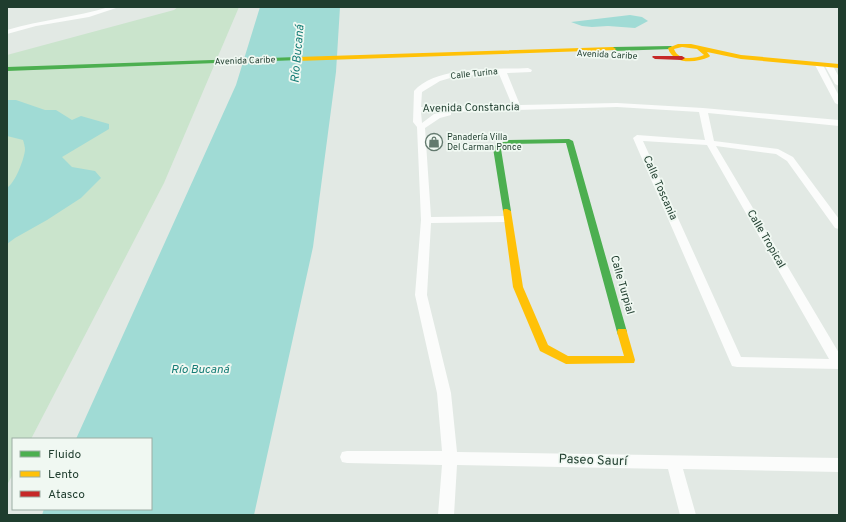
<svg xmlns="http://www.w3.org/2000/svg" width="846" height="522" font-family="Overpass,sans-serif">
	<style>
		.green { fill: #cae4cc }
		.water { fill: #a0dbd5 }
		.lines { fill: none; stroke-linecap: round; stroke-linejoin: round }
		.street { fill: #fbfcfb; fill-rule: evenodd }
		.fast { fill: #4caf50; fill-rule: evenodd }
		.slow { fill: #ffc107; fill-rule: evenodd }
		.jam { fill: #c62828; fill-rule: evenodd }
		.labels { text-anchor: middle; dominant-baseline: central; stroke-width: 3.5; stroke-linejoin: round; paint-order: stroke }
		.far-street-label { font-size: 9px; fill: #1f3d2e; stroke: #f0f8f2 }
		.far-poi-label { font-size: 9px; fill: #1f3d2e; stroke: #f0f8f2; text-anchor: start }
		.street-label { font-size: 11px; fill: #1f3d2e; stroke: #f0f8f2 }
		.water-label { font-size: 12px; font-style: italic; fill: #157d76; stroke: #f0f8f2 }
		.near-street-label { font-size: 13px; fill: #1f3d2e; stroke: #f0f8f2 }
	</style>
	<rect width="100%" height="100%" fill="#e2e9e4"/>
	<path class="green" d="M 178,7 L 239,7 L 164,183 L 31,439 L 13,439 L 13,474 L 7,485 L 7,55 L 174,10 Z"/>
	<path class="water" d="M 260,7 L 340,7 L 336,72 L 313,247 L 254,515 L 42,515 L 44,509 L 151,509 L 151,439 L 76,439 L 236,85 Z
		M 630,15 L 642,17 L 648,21 L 635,28 L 608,26 L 592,27 L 582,26 L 571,22 Z
		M 7,100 L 16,100 L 45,110 L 56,110 L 72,120 L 81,116 L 109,124 L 109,129 L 62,157 L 72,167 L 95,171 L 101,178 L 81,198 L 47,220 L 15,238 L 7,244 L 7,188 C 15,183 24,160 25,150 C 25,147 24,143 23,140 L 7,136 Z"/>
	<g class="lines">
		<path class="street" d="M 109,7 L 119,7 L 89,17 L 36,26 L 7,34 L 7,30 C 41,20 76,17 109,7 Z
			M 816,63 L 822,63 L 823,65 L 839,96 L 839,105 L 835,103 L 815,65 Z
			M 826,64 L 832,64 L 833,66 L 839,77 L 839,86 L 835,84 L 825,66 Z
			M 528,68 L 532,70 L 531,72 L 507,73 L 520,105 L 617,103 L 703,108 L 839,120 L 839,126 L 708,113 L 714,141 L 778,149 L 793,157 L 839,219 L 839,229 L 835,228 L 787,161 L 776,154 L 716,146 L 839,353 L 839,369 L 737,367 L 732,366 L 633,138 L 637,135 L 705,140 L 699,112 L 617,107 L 451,112 L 451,115 L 440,118 L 425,128 L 431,217 L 507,216 L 512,219 L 507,222 L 431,223 L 427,295 L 451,393 L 457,452 L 839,458 L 839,472 L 683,469 L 696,515 L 680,515 L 668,469 L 457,465 L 454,515 L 438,515 L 442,465 L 347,463 L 342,462 L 340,457 L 342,452 L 347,451 L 442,451 L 437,393 L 415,295 L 421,220 L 417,127 L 413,122 L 414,91 C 438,65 495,70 528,68 ZM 499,74 L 512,105 L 421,107 L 422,92 L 440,81 L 457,76 ZM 421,112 L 443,112 L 434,114 L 422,123 ZM 643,141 L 707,145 L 829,359 L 741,357 Z"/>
		<path class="fast" d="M 671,46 L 674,48 L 673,49 L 613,51 L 610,49 L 613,47 Z
			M 297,57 L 300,59 L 299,60 L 7,71 L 7,67 Z
			M 569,139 L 573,141 L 627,332 L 626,335 L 618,335 L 617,332 L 566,143 L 509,144 L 501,149 L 511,211 L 507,213 L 503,211 L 493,148 L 494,146 L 508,140 Z"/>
		<path class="slow" d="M 691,44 L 741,55 L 839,64 L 839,68 L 741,59 L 707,52 L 710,56 L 709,57 C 696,63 673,65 668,48 L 678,44 ZM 682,47 L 697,49 L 704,55 C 694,59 678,61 674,49 Z
			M 613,47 L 616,49 L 615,50 L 297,61 L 294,59 L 297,57 Z
			M 504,209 L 507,209 L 511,211 L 523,287 L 548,345 L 568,356 L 624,356 L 617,332 L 618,329 L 626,329 L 627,332 L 635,360 L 634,363 L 566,364 L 540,351 L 513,287 L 503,211 Z"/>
		<path class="jam" d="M 653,56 L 682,56 L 685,58 L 682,60 L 655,59 L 652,57 Z"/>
	</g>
	<defs>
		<g id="shop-ring" transform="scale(0.9)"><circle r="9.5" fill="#f0f8f2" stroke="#63796e" stroke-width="1.5"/><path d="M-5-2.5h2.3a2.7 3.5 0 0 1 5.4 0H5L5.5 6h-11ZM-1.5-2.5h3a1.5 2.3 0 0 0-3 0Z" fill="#63796e"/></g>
	</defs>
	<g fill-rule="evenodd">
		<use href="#shop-ring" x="434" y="142"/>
	</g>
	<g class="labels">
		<g class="far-street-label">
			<text transform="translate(607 55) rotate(3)">Avenida Caribe</text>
			<text transform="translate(245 61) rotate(-2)">Avenida Caribe</text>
			<text transform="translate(474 74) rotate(-6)">Calle Turina</text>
		</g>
		<g class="far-poi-label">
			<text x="447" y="137">Panadería Villa<tspan x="447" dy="10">Del Carman Ponce</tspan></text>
		</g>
		<g class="street-label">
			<text transform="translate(471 108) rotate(-1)">Avenida Constancia</text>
			<text transform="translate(660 188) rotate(66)">Calle Toscania</text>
			<text transform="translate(766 239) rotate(60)">Calle Tropical</text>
			<text transform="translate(622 285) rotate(74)">Calle Turpial</text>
		</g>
		<g class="water-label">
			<text transform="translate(298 54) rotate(-85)">Río Bucaná</text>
			<text x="200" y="370">Río Bucaná</text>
		</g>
		<g class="near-street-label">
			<text transform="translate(593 461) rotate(2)">Paseo Saurí</text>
		</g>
	</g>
	<rect width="846" height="522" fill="none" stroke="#1f3d2e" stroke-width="16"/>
	<rect x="12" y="438" width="140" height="72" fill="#f0f8f2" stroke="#9cada4"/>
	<rect x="20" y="451" width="20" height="6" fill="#4caf50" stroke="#9cada4"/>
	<text x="48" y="458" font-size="12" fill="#1f3d2e">Fluido</text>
	<rect x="20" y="471" width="20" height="6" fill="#ffc107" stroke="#9cada4"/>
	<text x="48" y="478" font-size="12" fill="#1f3d2e">Lento</text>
	<rect x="20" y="491" width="20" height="6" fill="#c62828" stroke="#9cada4"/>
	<text x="48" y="498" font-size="12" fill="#1f3d2e">Atasco</text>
</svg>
